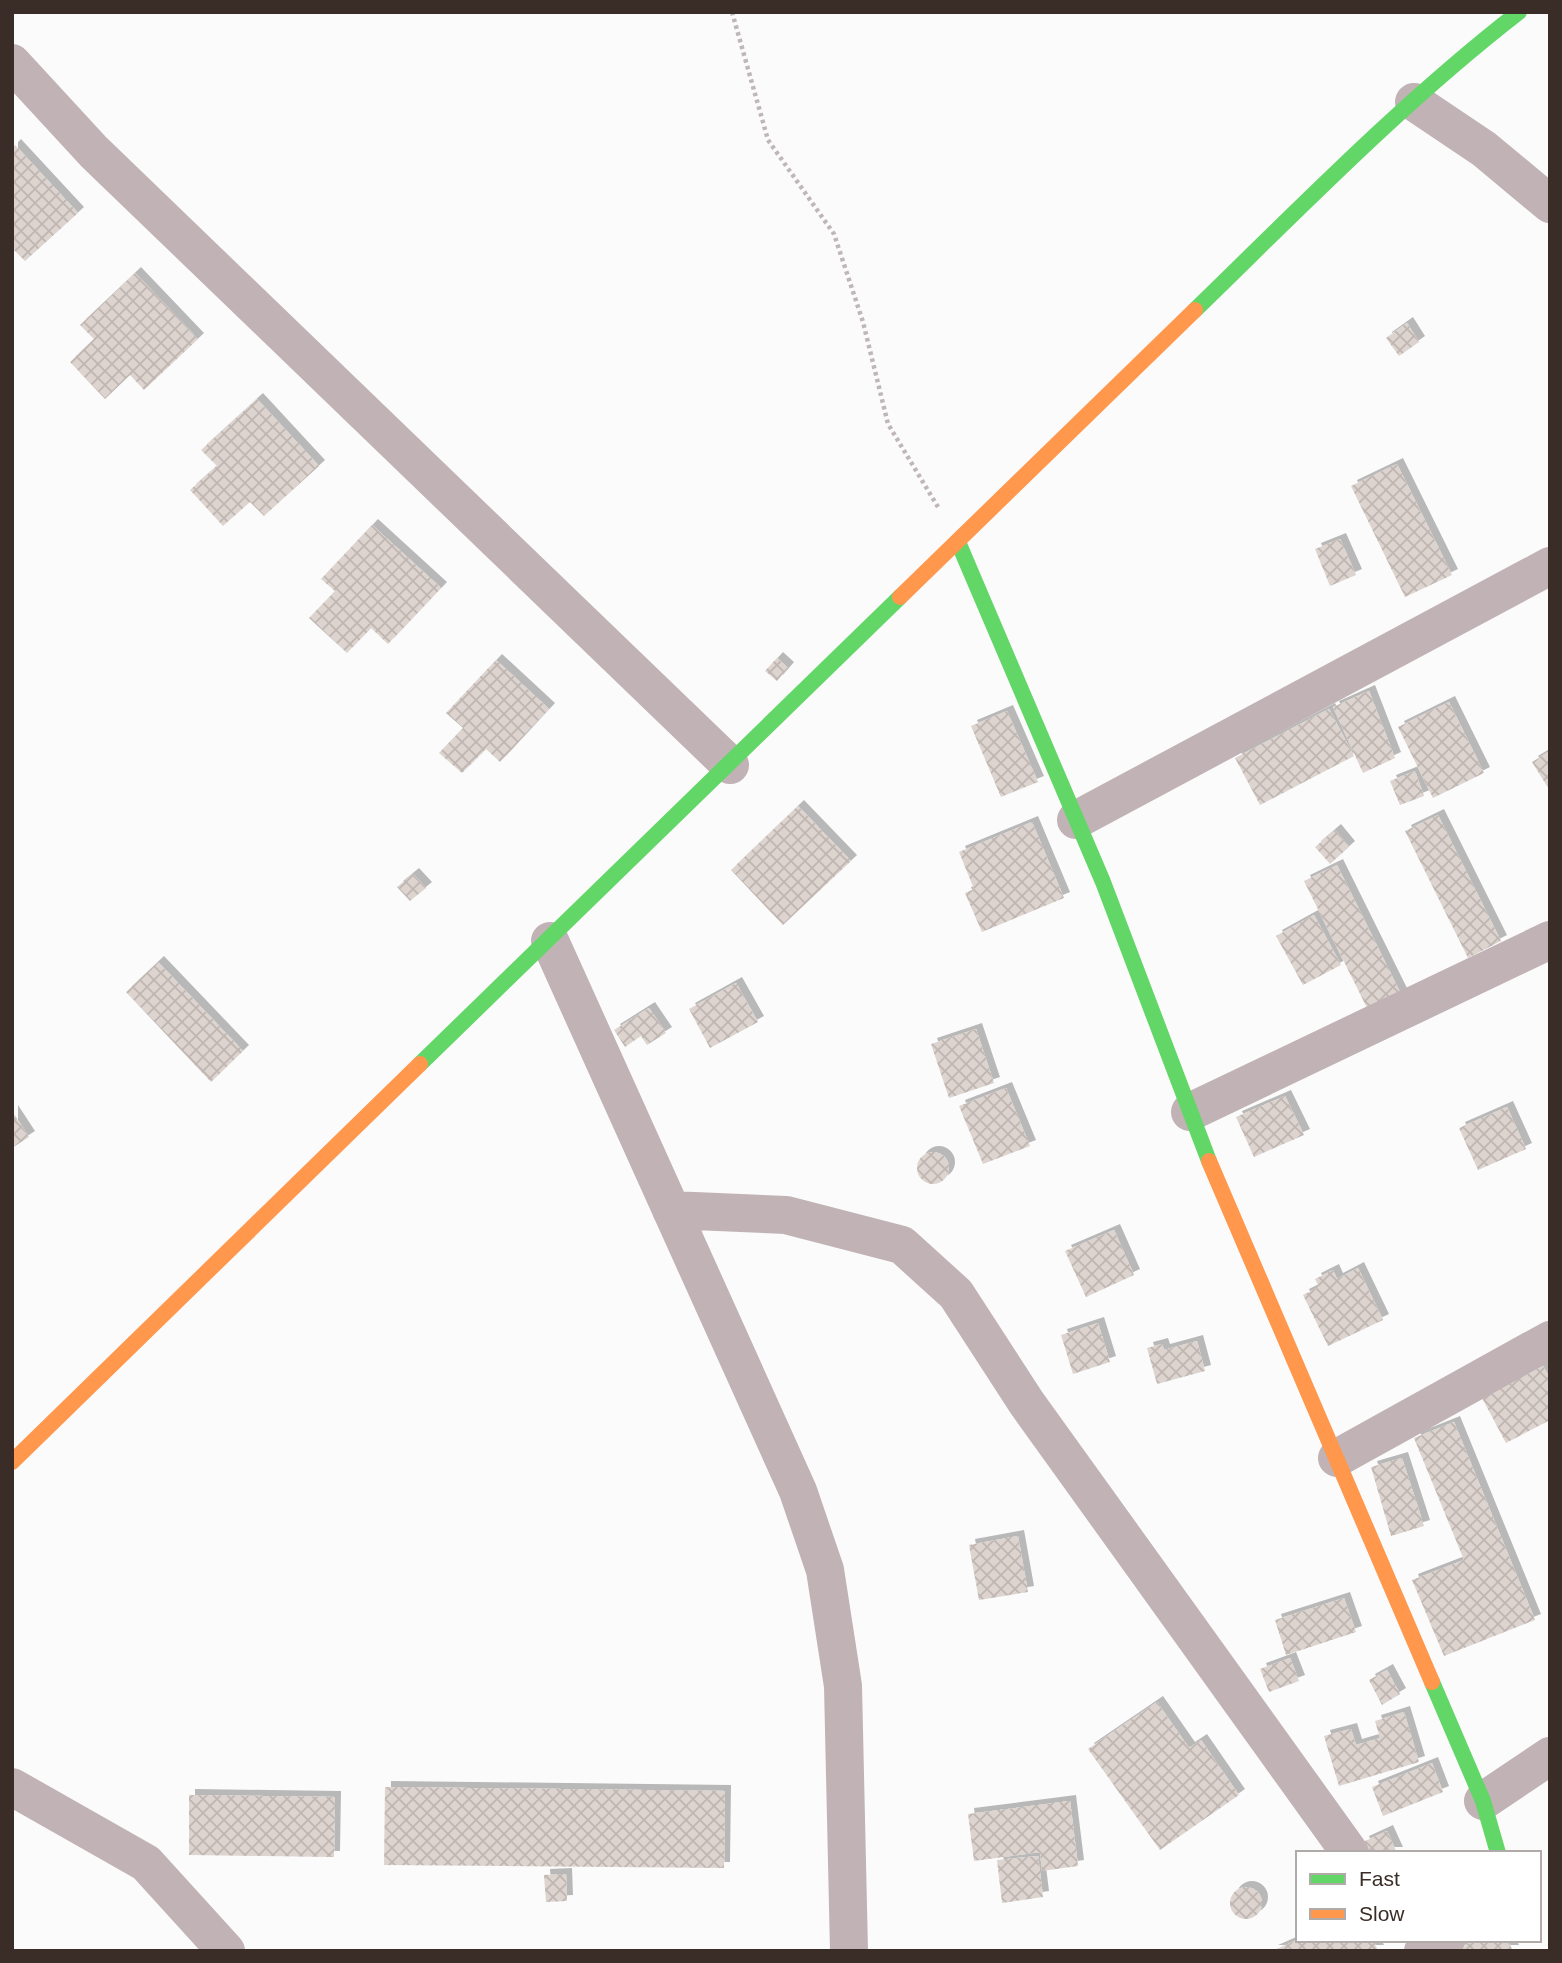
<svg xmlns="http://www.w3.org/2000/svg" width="1562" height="1963" font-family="Helvetica,sans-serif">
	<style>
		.building { fill: url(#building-cross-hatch); filter: url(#shadow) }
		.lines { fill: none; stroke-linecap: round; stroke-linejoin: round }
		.path { stroke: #bfb6b7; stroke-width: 4.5; stroke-dasharray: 3.5 3.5; stroke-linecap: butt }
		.street { stroke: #c0b2b5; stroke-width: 38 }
		.fast { stroke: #63d668; stroke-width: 16 }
		.slow { stroke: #ff974d; stroke-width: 16 }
	</style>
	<defs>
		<pattern id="building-cross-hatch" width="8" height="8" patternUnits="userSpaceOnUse" patternTransform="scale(1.75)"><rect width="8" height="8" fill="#ded4cf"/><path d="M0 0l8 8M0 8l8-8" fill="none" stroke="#bfb6b2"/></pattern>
		<filter id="shadow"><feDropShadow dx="6" dy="-6" stdDeviation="0" flood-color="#0004"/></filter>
	</defs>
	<rect width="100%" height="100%" fill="#fbfbfb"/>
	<path class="building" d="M 15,145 L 78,213 L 25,261 L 12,248 L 12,148 Z
		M 135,273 L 198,339 L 144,390 L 130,375 L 105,399 L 70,362 L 94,339 L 80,325 Z
		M 1407,323 L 1419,342 L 1399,356 L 1386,338 Z
		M 257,399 L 319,466 L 264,516 L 250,502 L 223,526 L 190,490 L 217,466 L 201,450 Z
		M 1397,464 L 1452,575 L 1405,597 L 1351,486 Z
		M 372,525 L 441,588 L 388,644 L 371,628 L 347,653 L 309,618 L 335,591 L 321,579 Z
		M 1340,539 L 1356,575 L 1330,586 L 1315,549 Z
		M 777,658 L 788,668 L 777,681 L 765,671 Z
		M 496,660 L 549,709 L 500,762 L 486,749 L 462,773 L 439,753 L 463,728 L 446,713 Z
		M 1369,691 L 1395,758 L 1363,773 L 1333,707 Z
		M 1449,702 L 1484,773 L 1433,798 L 1398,727 Z
		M 1329,709 L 1354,756 L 1260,805 L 1235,758 Z
		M 1007,711 L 1038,782 L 1001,797 L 971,726 Z
		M 1550,751 L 1550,791 L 1532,762 Z
		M 1415,771 L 1424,796 L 1400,805 L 1390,781 Z
		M 798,806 L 851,861 L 783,925 L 731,870 Z
		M 1438,815 L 1501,941 L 1468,958 L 1405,831 Z
		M 1032,822 L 1064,898 L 982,932 L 965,893 L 974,889 L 959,852 Z
		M 1335,830 L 1349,847 L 1330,864 L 1315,847 Z
		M 1337,865 L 1401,994 L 1368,1010 L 1304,881 Z
		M 413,874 L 426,888 L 410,901 L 397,887 Z
		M 1314,915 L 1341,965 L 1303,985 L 1276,936 Z
		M 158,962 L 243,1051 L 211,1082 L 126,992 Z
		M 736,983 L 758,1022 L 710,1048 L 689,1009 Z
		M 649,1008 L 666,1033 L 647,1045 L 641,1036 L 625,1047 L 614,1030 Z
		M 976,1029 L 994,1083 L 949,1098 L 931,1044 Z
		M 1006,1088 L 1030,1146 L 983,1164 L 959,1106 Z
		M 1285,1096 L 1304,1135 L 1254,1157 L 1236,1117 Z
		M 1507,1107 L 1526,1149 L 1478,1170 L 1459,1128 Z
		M 12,1111 L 29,1137 L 12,1148 Z
		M917 1168a16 16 0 1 1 32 0a16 16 0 1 1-32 0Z
		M 1114,1230 L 1134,1275 L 1086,1297 L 1065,1251 Z
		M 1358,1268 L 1383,1320 L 1328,1346 L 1303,1295 L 1319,1287 L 1315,1279 L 1333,1270 L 1337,1279 Z
		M 1098,1323 L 1110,1362 L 1073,1374 L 1061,1335 Z
		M 1197,1341 L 1205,1371 L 1157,1384 L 1147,1348 L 1162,1344 L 1164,1350 Z
		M 1543,1366 L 1550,1378 L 1550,1420 L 1506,1443 L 1482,1398 Z
		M 1454,1422 L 1535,1620 L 1444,1656 L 1412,1580 L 1464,1560 L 1414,1438 Z
		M 1402,1458 L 1424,1526 L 1391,1536 L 1371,1467 Z
		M 1018,1536 L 1028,1592 L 979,1600 L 969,1545 Z
		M 1344,1598 L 1356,1632 L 1286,1655 L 1275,1620 Z
		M 1290,1658 L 1299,1681 L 1269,1692 L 1260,1669 Z
		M 1387,1670 L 1400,1694 L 1382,1705 L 1369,1680 Z
		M 1157,1702 L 1189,1748 L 1201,1740 L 1239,1795 L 1160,1850 L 1088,1749 Z
		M 1404,1712 L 1419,1762 L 1339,1786 L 1324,1736 L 1351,1729 L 1356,1745 L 1380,1738 L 1375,1721 Z
		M 1432,1763 L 1443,1792 L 1383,1816 L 1372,1787 Z
		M 385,1787 L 725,1791 L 724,1868 L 384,1865 Z
		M 189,1795 L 335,1797 L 334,1857 L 189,1855 Z
		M 1070,1801 L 1078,1866 L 1042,1871 L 1040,1852 L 974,1861 L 968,1814 Z
		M 1387,1831 L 1397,1853 L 1368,1853 L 1363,1842 Z
		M 1038,1856 L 1043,1897 L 1002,1903 L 997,1860 Z
		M 566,1874 L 567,1901 L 546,1902 L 544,1875 Z
		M1230 1903a16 16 0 1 1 32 0a16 16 0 1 1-32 0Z
		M 1297,1940 L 1373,1940 L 1378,1951 L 1272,1951 Z
		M 1476,1940 L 1508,1940 L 1513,1951 L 1453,1951 Z"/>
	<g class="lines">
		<path class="path" d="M 732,12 L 768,140 L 834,234 L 863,322 L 888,424 L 938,507"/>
		<path class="street" d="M 12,63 L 94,152 L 730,765
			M 1414,102 L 1484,149 L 1550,204
			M 1076,820 L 1550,566
			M 550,941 L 798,1491 L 825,1570 L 843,1686 L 849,1951
			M 1190,1112 L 1550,940
			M 671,1210 L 786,1215 L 902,1245 L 956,1294 L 1026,1402 L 1350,1853
			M 1337,1458 L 1550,1340
			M 12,1787 L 146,1863 L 226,1951
			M 1483,1801 L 1550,1756
			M 1423,1951 L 1446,1940"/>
		<path class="fast" d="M 1195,310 C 1300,208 1403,102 1519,12
			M 958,542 L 1103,882 L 1209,1161
			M 420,1064 L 900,597
			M 1432,1682 L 1483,1801 L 1498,1853"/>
		<path class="slow" d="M 900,597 L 1195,310
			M 1209,1161 L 1432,1682
			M 12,1462 L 420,1064"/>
	</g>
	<rect width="1562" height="1963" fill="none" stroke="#3a2d27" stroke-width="28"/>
	<rect x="1296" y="1851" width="245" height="91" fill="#ffffff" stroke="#b0aba9" stroke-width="2"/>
	<rect x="1310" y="1874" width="35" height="10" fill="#63d668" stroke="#b0aba9" stroke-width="2"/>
	<text x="1359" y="1886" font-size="21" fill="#3a2d27">Fast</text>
	<rect x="1310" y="1909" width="35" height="10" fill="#ff974d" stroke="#b0aba9" stroke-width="2"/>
	<text x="1359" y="1921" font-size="21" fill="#3a2d27">Slow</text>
</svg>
